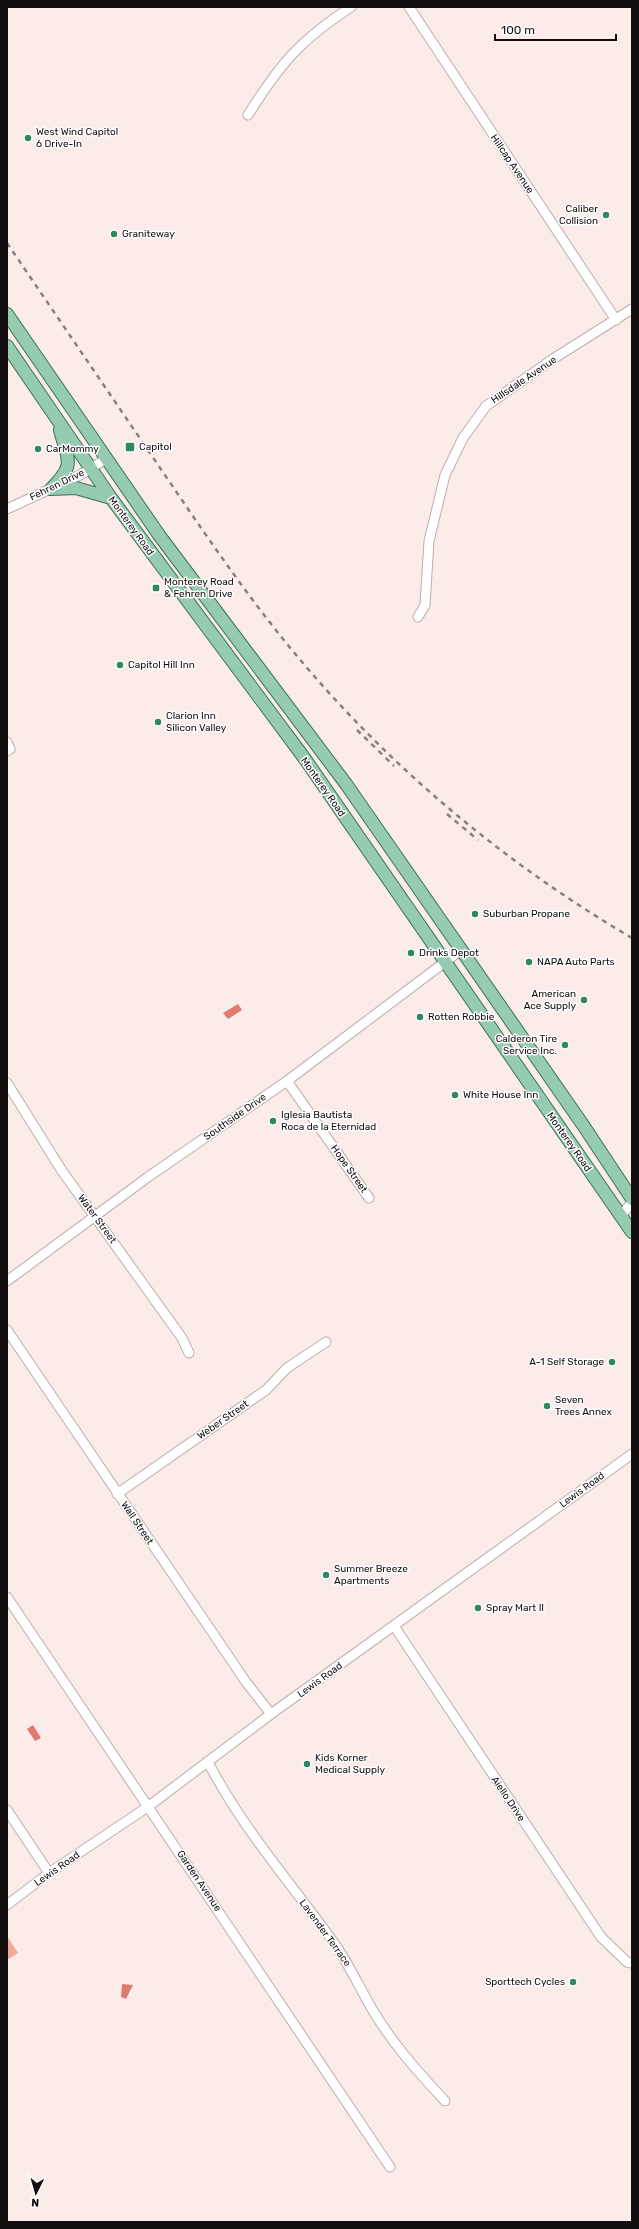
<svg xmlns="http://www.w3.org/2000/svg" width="639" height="2229" font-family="Rubik,sans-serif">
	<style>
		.green { fill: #f4a69d }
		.water { fill: #e07b72 }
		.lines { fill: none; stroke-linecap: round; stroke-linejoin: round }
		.minor-casing { stroke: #beaeac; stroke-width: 11 }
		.major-casing { stroke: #3a7355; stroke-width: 14 }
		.minor { stroke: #fff; stroke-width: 9 }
		.major { stroke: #95cbb0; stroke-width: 12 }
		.rail { stroke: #8b807f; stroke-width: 2.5; stroke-dasharray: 5 5; stroke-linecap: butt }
		.poi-dot { fill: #30895e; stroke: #fff; stroke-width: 1.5 }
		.labels { text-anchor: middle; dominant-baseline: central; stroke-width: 3; stroke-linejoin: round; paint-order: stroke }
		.poi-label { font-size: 10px; fill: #140f0e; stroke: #fff; text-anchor: start }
		.street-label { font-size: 10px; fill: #140f0e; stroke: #fff }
	</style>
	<rect width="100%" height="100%" fill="#fbebe9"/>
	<path class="green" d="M 7,1936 L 18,1953 L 7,1960 Z"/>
	<path class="water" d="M 238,1004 L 242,1010 L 228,1019 L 223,1013 Z
		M 33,1725 L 41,1738 L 35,1741 L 27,1729 Z
		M 122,1984 L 133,1985 L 126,1999 L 121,1997 Z"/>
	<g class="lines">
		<g class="minor-casing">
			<path id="minor" d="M 409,7 L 616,320
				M 248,115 C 280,64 300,40 351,7
				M 7,509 L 80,475 L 106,459
				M 418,617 L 425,605 L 429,541 L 445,475 L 463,438 L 486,406 L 553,359 L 632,309
				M 7,742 L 10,749 L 7,751
				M 287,1081 L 369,1198
				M 7,1083 L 62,1171 L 182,1338 L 189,1353
				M 621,1216 L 632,1202
				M 7,1281 L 148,1177 L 287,1081 L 461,950
				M 7,1330 L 246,1682 L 271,1714
				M 117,1494 L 266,1390 L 287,1368 L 326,1342
				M 7,1597 L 390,2167
				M 394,1626 L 601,1937 L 627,1962 L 632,1963
				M 208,1762 C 242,1828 291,1883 334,1943 C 349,1964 359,1987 372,2009 C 392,2043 418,2072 445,2101
				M 7,1810 L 49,1873
				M 7,1905 L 49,1873 L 149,1806 L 271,1714 L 632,1454"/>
		</g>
		<g class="major-casing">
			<path id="major" d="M 7,314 L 159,535 L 346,784 L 583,1125 L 632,1199
				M 7,346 L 111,498 L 305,759 L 632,1232
				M 51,489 C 76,464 68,461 60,430
				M 51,489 L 76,488 L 111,498"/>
		</g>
		<use href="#minor" class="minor"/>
		<use href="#major" class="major"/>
		<path class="rail" d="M 7,243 C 56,315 105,387 154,459 C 203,531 251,603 308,669 C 400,776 511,867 632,938
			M 357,730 L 394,766
			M 447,814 L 478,840"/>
	</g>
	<g class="poi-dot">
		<circle cx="28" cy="138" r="4"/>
		<circle cx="606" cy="215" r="4"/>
		<circle cx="114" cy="234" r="4"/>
		<rect x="125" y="442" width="10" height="10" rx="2"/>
		<circle cx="38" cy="449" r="4"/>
		<rect x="152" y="584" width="8" height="8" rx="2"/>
		<circle cx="120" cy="665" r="4"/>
		<circle cx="158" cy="722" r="4"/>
		<circle cx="475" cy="914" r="4"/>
		<circle cx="411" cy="953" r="4"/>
		<circle cx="529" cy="962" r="4"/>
		<circle cx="584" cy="1000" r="4"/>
		<circle cx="420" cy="1017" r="4"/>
		<circle cx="565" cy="1045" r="4"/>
		<circle cx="455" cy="1095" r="4"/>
		<circle cx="273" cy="1121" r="4"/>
		<circle cx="612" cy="1362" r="4"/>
		<circle cx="547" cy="1406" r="4"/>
		<circle cx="326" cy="1575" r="4"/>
		<circle cx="478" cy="1608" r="4"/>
		<circle cx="307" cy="1764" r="4"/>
		<circle cx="573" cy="1982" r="4"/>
	</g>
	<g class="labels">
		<g class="poi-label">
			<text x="36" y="132">West Wind Capitol<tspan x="36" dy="12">6 Drive-In</tspan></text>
			<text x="598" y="209" text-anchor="end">Caliber<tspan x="598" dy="12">Collision</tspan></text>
			<text x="122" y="234">Graniteway</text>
			<text x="139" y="447">Capitol</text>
			<text x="46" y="449">CarMommy</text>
			<text x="164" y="582">Monterey Road<tspan x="164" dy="12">&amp; Fehren Drive</tspan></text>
			<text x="128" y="665">Capitol Hill Inn</text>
			<text x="166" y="716">Clarion Inn<tspan x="166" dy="12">Silicon Valley</tspan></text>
			<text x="483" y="914">Suburban Propane</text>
			<text x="419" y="953">Drinks Depot</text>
			<text x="537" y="962">NAPA Auto Parts</text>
			<text x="576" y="994" text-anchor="end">American<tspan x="576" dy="12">Ace Supply</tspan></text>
			<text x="428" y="1017">Rotten Robbie</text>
			<text x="557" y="1039" text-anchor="end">Calderon Tire<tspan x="557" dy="12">Service Inc.</tspan></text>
			<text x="463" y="1095">White House Inn</text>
			<text x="281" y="1115">Iglesia Bautista<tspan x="281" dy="12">Roca de la Eternidad</tspan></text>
			<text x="604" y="1362" text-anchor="end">A-1 Self Storage</text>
			<text x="555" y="1400">Seven<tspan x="555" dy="12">Trees Annex</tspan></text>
			<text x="334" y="1569">Summer Breeze<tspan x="334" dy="12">Apartments</tspan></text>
			<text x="486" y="1608">Spray Mart II</text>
			<text x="315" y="1758">Kids Korner<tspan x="315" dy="12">Medical Supply</tspan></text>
			<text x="565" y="1982" text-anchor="end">Sporttech Cycles</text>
		</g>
		<g class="street-label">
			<text transform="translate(512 164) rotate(56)">Hillcap Avenue</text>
			<text transform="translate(524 380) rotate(-34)">Hillsdale Avenue</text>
			<text transform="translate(57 485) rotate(-26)">Fehren Drive</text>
			<text transform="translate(131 526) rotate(54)">Monterey Road</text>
			<text transform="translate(323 787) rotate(55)">Monterey Road</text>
			<text transform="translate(235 1117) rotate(-35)">Southside Drive</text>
			<text transform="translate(569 1142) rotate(55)">Monterey Road</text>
			<text transform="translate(349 1169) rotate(55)">Hope Street</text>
			<text transform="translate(97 1219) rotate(54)">Water Street</text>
			<text transform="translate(223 1420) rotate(-35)">Weber Street</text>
			<text transform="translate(582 1490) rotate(-36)">Lewis Road</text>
			<text transform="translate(137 1523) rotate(56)">Wall Street</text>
			<text transform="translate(320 1680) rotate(-36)">Lewis Road</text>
			<text transform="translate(508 1799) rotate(56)">Aiello Drive</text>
			<text transform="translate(57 1869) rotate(-35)">Lewis Road</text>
			<text transform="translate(199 1881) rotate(56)">Garden Avenue</text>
			<text transform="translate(325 1933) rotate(54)">Lavender Terrace</text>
		</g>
	</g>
	<rect width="639" height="2229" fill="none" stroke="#140f0e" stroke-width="16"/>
	<g transform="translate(36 2193) rotate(185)" stroke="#ffffff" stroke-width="3" paint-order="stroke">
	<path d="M0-3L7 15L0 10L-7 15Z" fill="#140f0e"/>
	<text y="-6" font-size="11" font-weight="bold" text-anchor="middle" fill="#140f0e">N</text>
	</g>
	<path d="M495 34v6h121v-6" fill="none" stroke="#140f0e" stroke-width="2"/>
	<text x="501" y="34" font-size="12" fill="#140f0e" stroke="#ffffff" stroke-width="3" paint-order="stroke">100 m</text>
</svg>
